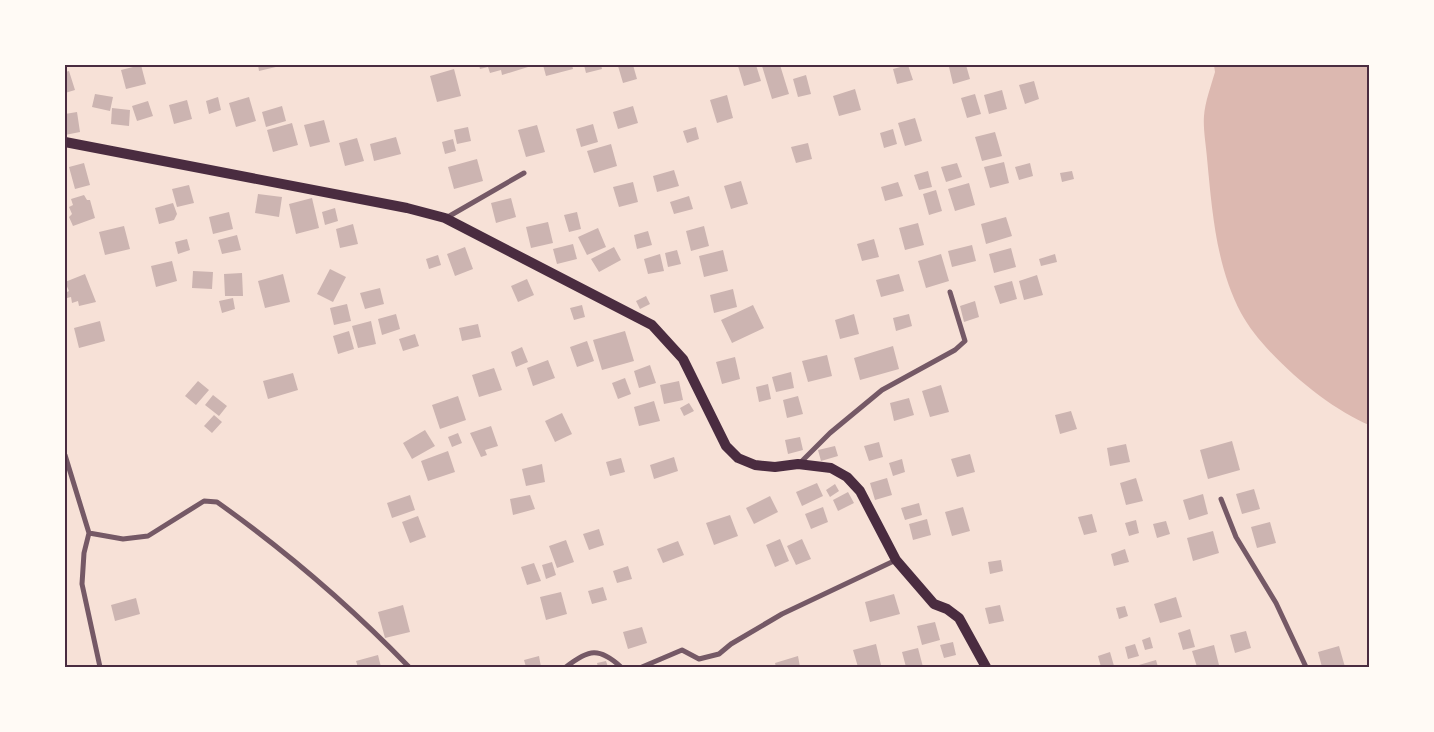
<svg xmlns="http://www.w3.org/2000/svg" width="1434" height="732" font-family="'Space Grotesk',sans-serif">
	<style>
		.water { fill: #dcb8b0 }
		.building { fill: #ccb4b1 }
		.lines { fill: none; stroke-linecap: round; stroke-linejoin: round }
		.minor { stroke: #755966; stroke-width: 5 }
		.secondary { stroke: #4a2c40; stroke-width: 10 }
		.neatline { fill: none; stroke: #4a2c40; stroke-width: 2 }
	</style>
	<rect width="100%" height="100%" fill="#f7e1d7"/>
	<path class="water" d="M 1214,65 L 1369,65 L 1369,425 C 1327,408 1263,354 1241,313 C 1216,266 1212,210 1207,158 C 1206,145 1203,129 1204,116 C 1205,102 1211,86 1215,72 Z"/>
	<path class="building" d="M 141,65 L 146,84 L 126,89 L 121,70 Z
		M 258,65 L 279,65 L 280,66 L 259,71 Z
		M 479,65 L 527,65 L 528,67 L 502,75 L 501,70 L 490,73 L 488,67 L 480,69 Z
		M 543,65 L 572,65 L 573,69 L 546,76 Z
		M 584,65 L 601,65 L 602,69 L 586,73 Z
		M 633,65 L 637,79 L 623,83 L 618,66 Z
		M 756,65 L 761,81 L 744,86 L 738,66 Z
		M 780,65 L 789,94 L 772,99 L 762,66 Z
		M 908,65 L 913,80 L 897,84 L 893,69 Z
		M 955,65 L 966,65 L 970,79 L 953,84 L 949,67 Z
		M 454,69 L 461,96 L 437,102 L 430,76 Z
		M 69,71 L 75,90 L 65,93 L 65,72 Z
		M 806,75 L 811,94 L 798,97 L 793,79 Z
		M 1034,81 L 1039,99 L 1025,104 L 1019,85 Z
		M 855,89 L 861,110 L 839,116 L 833,96 Z
		M 1002,90 L 1007,109 L 989,114 L 984,95 Z
		M 95,94 L 113,97 L 110,111 L 92,107 Z
		M 975,94 L 981,114 L 967,118 L 961,98 Z
		M 727,95 L 733,118 L 717,123 L 710,100 Z
		M 218,97 L 221,110 L 209,114 L 206,101 Z
		M 249,97 L 256,121 L 236,127 L 229,103 Z
		M 187,100 L 192,119 L 174,124 L 169,105 Z
		M 148,101 L 153,116 L 137,121 L 132,106 Z
		M 282,106 L 286,121 L 266,127 L 262,112 Z
		M 633,106 L 638,123 L 618,129 L 613,112 Z
		M 112,108 L 130,110 L 129,126 L 111,124 Z
		M 77,112 L 80,132 L 65,135 L 65,114 Z
		M 915,118 L 922,141 L 905,146 L 898,123 Z
		M 324,120 L 330,142 L 310,147 L 304,125 Z
		M 292,123 L 298,145 L 273,152 L 267,130 Z
		M 593,124 L 598,142 L 581,147 L 576,129 Z
		M 537,125 L 545,152 L 526,157 L 518,130 Z
		M 468,127 L 471,141 L 457,144 L 454,130 Z
		M 696,127 L 699,139 L 687,143 L 683,131 Z
		M 893,129 L 897,144 L 884,148 L 880,133 Z
		M 995,132 L 1002,156 L 982,161 L 975,137 Z
		M 396,137 L 401,154 L 374,161 L 370,144 Z
		M 357,138 L 364,161 L 345,166 L 339,143 Z
		M 453,139 L 456,151 L 445,154 L 442,142 Z
		M 808,143 L 812,159 L 796,163 L 791,147 Z
		M 611,144 L 617,166 L 594,173 L 587,151 Z
		M 477,159 L 483,181 L 454,189 L 448,167 Z
		M 1004,162 L 1009,183 L 990,188 L 984,167 Z
		M 84,163 L 90,185 L 75,189 L 69,167 Z
		M 957,163 L 962,177 L 946,182 L 941,167 Z
		M 1030,163 L 1033,176 L 1019,180 L 1015,167 Z
		M 674,170 L 679,186 L 657,192 L 653,176 Z
		M 928,171 L 932,187 L 919,190 L 914,175 Z
		M 1072,171 L 1074,179 L 1062,182 L 1060,173 Z
		M 741,181 L 748,204 L 731,209 L 724,186 Z
		M 633,182 L 638,202 L 619,207 L 613,187 Z
		M 898,182 L 903,196 L 885,201 L 881,187 Z
		M 969,183 L 975,205 L 955,211 L 948,189 Z
		M 189,185 L 194,203 L 177,207 L 172,189 Z
		M 936,190 L 942,211 L 929,215 L 923,194 Z
		M 258,194 L 282,197 L 279,217 L 255,213 Z
		M 84,195 L 87,200 L 90,200 L 95,218 L 73,226 L 69,217 L 72,214 L 69,207 L 73,205 L 71,199 Z
		M 689,196 L 693,209 L 674,214 L 670,202 Z
		M 312,198 L 319,228 L 296,234 L 289,204 Z
		M 511,198 L 516,217 L 496,223 L 491,203 Z
		M 173,203 L 177,214 L 174,220 L 159,224 L 155,208 Z
		M 335,208 L 338,221 L 325,225 L 322,212 Z
		M 229,212 L 233,229 L 213,234 L 209,217 Z
		M 577,212 L 581,229 L 569,232 L 564,215 Z
		M 1006,217 L 1012,236 L 986,244 L 981,224 Z
		M 548,222 L 553,243 L 531,248 L 526,227 Z
		M 918,223 L 924,245 L 905,250 L 899,228 Z
		M 353,224 L 358,244 L 340,248 L 336,229 Z
		M 124,226 L 130,249 L 105,255 L 99,232 Z
		M 704,226 L 709,246 L 691,251 L 686,231 Z
		M 598,228 L 606,247 L 587,255 L 578,237 Z
		M 648,231 L 652,245 L 637,249 L 634,235 Z
		M 237,235 L 241,250 L 222,254 L 218,240 Z
		M 187,239 L 190,250 L 178,254 L 175,242 Z
		M 874,239 L 879,257 L 862,261 L 857,244 Z
		M 573,244 L 577,259 L 557,264 L 553,249 Z
		M 972,245 L 976,261 L 952,267 L 948,251 Z
		M 465,247 L 473,269 L 455,276 L 447,254 Z
		M 614,247 L 621,260 L 599,272 L 591,259 Z
		M 1011,248 L 1016,267 L 994,273 L 989,254 Z
		M 677,250 L 681,264 L 668,267 L 665,253 Z
		M 723,250 L 728,271 L 704,277 L 699,256 Z
		M 660,254 L 664,271 L 648,274 L 644,259 Z
		M 941,254 L 949,281 L 926,288 L 918,261 Z
		M 1055,254 L 1057,262 L 1041,266 L 1039,259 Z
		M 438,255 L 441,265 L 429,269 L 426,259 Z
		M 172,261 L 177,281 L 156,287 L 151,266 Z
		M 330,269 L 346,277 L 333,302 L 317,294 Z
		M 193,271 L 213,272 L 212,289 L 192,288 Z
		M 242,273 L 243,296 L 225,296 L 224,274 Z
		M 85,274 L 96,302 L 79,306 L 78,301 L 72,303 L 71,297 L 67,298 L 65,293 L 69,291 L 65,282 Z
		M 283,274 L 290,302 L 265,308 L 258,281 Z
		M 899,274 L 904,291 L 881,297 L 876,280 Z
		M 1037,275 L 1043,295 L 1024,300 L 1019,281 Z
		M 527,279 L 534,295 L 518,302 L 511,286 Z
		M 1012,281 L 1017,299 L 1000,304 L 994,286 Z
		M 380,288 L 384,304 L 365,309 L 360,293 Z
		M 733,289 L 737,307 L 714,313 L 710,295 Z
		M 646,296 L 650,304 L 640,309 L 636,301 Z
		M 233,298 L 235,309 L 222,313 L 219,301 Z
		M 975,301 L 979,317 L 964,322 L 960,306 Z
		M 347,304 L 351,321 L 334,325 L 330,308 Z
		M 582,305 L 585,317 L 574,320 L 570,308 Z
		M 753,305 L 764,328 L 732,343 L 721,320 Z
		M 396,314 L 400,329 L 382,335 L 378,319 Z
		M 854,314 L 859,334 L 840,339 L 835,320 Z
		M 909,314 L 912,326 L 896,331 L 893,318 Z
		M 100,321 L 105,341 L 79,348 L 74,328 Z
		M 371,321 L 376,344 L 358,348 L 352,326 Z
		M 478,324 L 481,337 L 462,341 L 459,328 Z
		M 349,331 L 354,349 L 338,354 L 333,336 Z
		M 625,331 L 634,361 L 602,370 L 593,340 Z
		M 415,334 L 419,346 L 403,351 L 399,339 Z
		M 587,341 L 594,361 L 577,367 L 570,347 Z
		M 893,346 L 899,369 L 860,380 L 854,358 Z
		M 522,347 L 528,362 L 516,367 L 511,352 Z
		M 827,355 L 832,376 L 808,382 L 802,361 Z
		M 735,357 L 740,379 L 722,384 L 716,362 Z
		M 548,360 L 555,378 L 533,386 L 527,368 Z
		M 650,365 L 656,383 L 639,388 L 634,371 Z
		M 494,368 L 502,390 L 479,397 L 472,375 Z
		M 791,372 L 794,388 L 776,392 L 772,377 Z
		M 293,373 L 298,390 L 268,399 L 263,381 Z
		M 625,378 L 631,394 L 618,399 L 612,383 Z
		M 198,381 L 209,390 L 196,405 L 185,396 Z
		M 679,381 L 683,400 L 664,404 L 660,385 Z
		M 768,384 L 771,399 L 759,402 L 756,387 Z
		M 941,385 L 949,412 L 930,417 L 922,391 Z
		M 213,395 L 227,406 L 219,416 L 205,405 Z
		M 458,396 L 466,420 L 440,429 L 432,405 Z
		M 798,396 L 803,414 L 787,418 L 783,400 Z
		M 909,398 L 914,415 L 894,421 L 890,403 Z
		M 654,401 L 660,421 L 639,426 L 634,407 Z
		M 689,403 L 694,411 L 684,416 L 680,408 Z
		M 1071,411 L 1077,429 L 1060,434 L 1055,415 Z
		M 562,413 L 572,434 L 555,442 L 545,421 Z
		M 214,415 L 222,422 L 212,433 L 204,426 Z
		M 491,426 L 498,446 L 485,450 L 487,455 L 481,457 L 470,433 Z
		M 425,430 L 435,446 L 412,459 L 403,443 Z
		M 458,433 L 462,443 L 452,447 L 448,437 Z
		M 800,437 L 803,450 L 788,454 L 785,440 Z
		M 1232,441 L 1240,470 L 1208,479 L 1200,450 Z
		M 879,442 L 883,457 L 869,461 L 864,446 Z
		M 1126,444 L 1130,462 L 1110,466 L 1107,448 Z
		M 835,446 L 838,456 L 821,461 L 818,450 Z
		M 448,451 L 455,472 L 428,481 L 421,461 Z
		M 970,454 L 975,472 L 957,477 L 951,459 Z
		M 674,457 L 678,471 L 654,479 L 650,465 Z
		M 621,458 L 625,472 L 610,476 L 606,462 Z
		M 902,459 L 905,472 L 893,476 L 889,463 Z
		M 542,464 L 545,482 L 526,486 L 522,469 Z
		M 887,478 L 892,495 L 875,500 L 870,483 Z
		M 1136,478 L 1143,501 L 1126,505 L 1120,483 Z
		M 817,483 L 823,496 L 802,506 L 796,492 Z
		M 835,484 L 839,491 L 830,497 L 826,490 Z
		M 1254,489 L 1260,509 L 1242,514 L 1236,494 Z
		M 848,492 L 854,503 L 838,511 L 833,500 Z
		M 1203,494 L 1208,514 L 1189,520 L 1183,500 Z
		M 410,495 L 415,510 L 392,518 L 387,503 Z
		M 530,495 L 535,509 L 513,515 L 510,499 Z
		M 770,496 L 778,512 L 754,524 L 746,508 Z
		M 919,503 L 922,515 L 905,520 L 901,508 Z
		M 823,507 L 828,522 L 811,529 L 805,514 Z
		M 963,507 L 970,531 L 952,536 L 945,512 Z
		M 1092,514 L 1097,532 L 1084,535 L 1078,517 Z
		M 730,515 L 738,536 L 714,545 L 706,523 Z
		M 418,516 L 426,537 L 410,543 L 402,522 Z
		M 927,519 L 931,535 L 913,540 L 909,524 Z
		M 1136,520 L 1139,533 L 1129,536 L 1125,523 Z
		M 1166,521 L 1170,534 L 1157,538 L 1153,524 Z
		M 1270,522 L 1276,543 L 1257,548 L 1251,527 Z
		M 599,529 L 604,545 L 589,550 L 583,534 Z
		M 1213,531 L 1219,553 L 1193,561 L 1187,538 Z
		M 780,539 L 789,561 L 775,567 L 766,545 Z
		M 802,539 L 811,559 L 796,565 L 787,546 Z
		M 566,540 L 574,562 L 557,568 L 549,546 Z
		M 678,541 L 684,555 L 663,563 L 657,549 Z
		M 1125,549 L 1129,562 L 1114,566 L 1111,554 Z
		M 1001,560 L 1003,571 L 990,574 L 988,562 Z
		M 552,562 L 556,575 L 546,579 L 542,565 Z
		M 534,563 L 541,581 L 527,585 L 521,567 Z
		M 628,566 L 632,579 L 617,583 L 613,571 Z
		M 603,587 L 607,600 L 592,604 L 588,591 Z
		M 561,592 L 567,614 L 546,620 L 540,597 Z
		M 894,594 L 900,614 L 870,622 L 865,602 Z
		M 1176,597 L 1182,617 L 1160,623 L 1154,604 Z
		M 136,598 L 140,614 L 115,621 L 111,605 Z
		M 403,605 L 410,632 L 385,638 L 378,612 Z
		M 1000,605 L 1004,621 L 989,624 L 985,608 Z
		M 1125,606 L 1128,616 L 1119,619 L 1116,608 Z
		M 935,622 L 940,640 L 922,645 L 917,626 Z
		M 642,627 L 647,643 L 628,649 L 623,632 Z
		M 1190,629 L 1195,647 L 1183,650 L 1178,633 Z
		M 1246,631 L 1251,648 L 1235,653 L 1230,635 Z
		M 1150,637 L 1153,648 L 1145,650 L 1142,640 Z
		M 953,642 L 956,655 L 944,658 L 940,645 Z
		M 876,644 L 881,665 L 858,667 L 853,650 Z
		M 1135,644 L 1139,656 L 1128,659 L 1125,647 Z
		M 1214,645 L 1219,665 L 1197,667 L 1192,651 Z
		M 1339,646 L 1345,667 L 1322,667 L 1318,652 Z
		M 918,648 L 923,667 L 906,667 L 902,652 Z
		M 1110,652 L 1114,666 L 1101,667 L 1098,656 Z
		M 378,655 L 381,667 L 358,667 L 356,661 Z
		M 539,656 L 541,667 L 526,667 L 524,660 Z
		M 798,656 L 800,667 L 776,667 L 775,663 Z
		M 1156,660 L 1158,667 L 1140,667 L 1139,665 Z
		M 606,661 L 608,667 L 598,667 L 597,663 Z"/>
	<g class="lines">
		<path class="minor" d="M 446,218 L 524,173
			M 65,455 L 89,533
			M 799,464 L 830,433 L 882,390 L 955,350 L 965,341 L 950,292
			M 1221,499 L 1236,537 L 1276,603 L 1306,667
			M 100,667 L 82,584 L 84,553 L 89,533 L 123,539 L 148,536 L 204,501 L 217,502 L 224,507 C 292,556 350,606 409,667
			M 566,667 C 589,649 599,647 621,667
			M 642,667 L 682,650 L 699,659 L 719,654 L 731,644 L 782,614 L 896,560"/>
		<path class="secondary" d="M 65,142 L 407,208 L 445,218 L 652,325 L 683,359 L 726,446 L 738,458 L 755,465 L 775,467 L 798,464 L 831,468 L 847,477 L 860,491 L 896,560 L 934,604 L 947,609 L 959,618 L 986,667"/>
	</g>
	<rect width="1434" height="732" fill="none" stroke="#fffaf5" stroke-width="132"/>
	<rect x="66" y="66" width="1302" height="600" class="neatline"/>
</svg>
